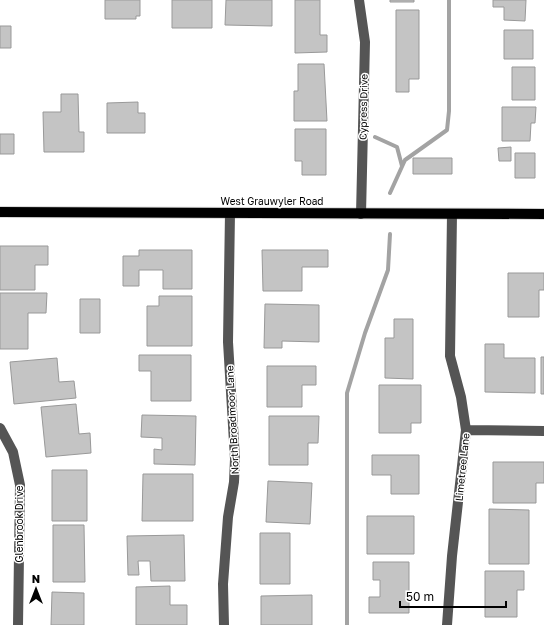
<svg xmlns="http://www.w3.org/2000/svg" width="544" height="625" font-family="'Golos Text',sans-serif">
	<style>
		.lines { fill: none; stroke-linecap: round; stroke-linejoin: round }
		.stream { stroke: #a3a3a3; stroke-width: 4 }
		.building { fill: #c4c4c4; stroke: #999 }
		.major-casing { stroke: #dbdbdb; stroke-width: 12 }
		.minor { stroke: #555; stroke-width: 10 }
		.major { stroke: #000; stroke-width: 10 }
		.labels { text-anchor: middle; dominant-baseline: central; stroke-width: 3; stroke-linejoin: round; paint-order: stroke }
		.street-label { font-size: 10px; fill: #000; stroke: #fff }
	</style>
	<rect width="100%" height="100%" fill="#fff"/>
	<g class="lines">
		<path class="stream" d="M 375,137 L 397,147 L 402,166
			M 390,193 L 405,160 L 447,130 L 449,111 L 449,0
			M 347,625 L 347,393 L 365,333 L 388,270 L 390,234"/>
	</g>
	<path class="building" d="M 105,0 L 140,0 L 140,16 L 136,16 L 136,19 L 105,19 Z
		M 172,0 L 212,0 L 212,28 L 172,28 Z
		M 226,0 L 272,0 L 272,26 L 225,25 Z
		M 295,0 L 320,0 L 320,35 L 327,35 L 327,52 L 295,53 Z
		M 390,0 L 414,0 L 414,2 L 390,2 Z
		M 493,0 L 526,0 L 525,21 L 504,20 L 504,7 L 493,7 Z
		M 396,10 L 419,10 L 419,79 L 409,79 L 409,92 L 396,92 Z
		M 0,26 L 11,26 L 11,48 L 0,48 Z
		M 504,30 L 533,30 L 533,59 L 504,59 Z
		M 298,64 L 324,64 L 327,121 L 294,121 L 294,91 L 298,91 Z
		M 512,67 L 535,67 L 535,100 L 512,100 Z
		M 61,94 L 78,94 L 79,132 L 84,132 L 84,152 L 44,152 L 43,112 L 61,112 Z
		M 138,102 L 138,113 L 145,113 L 145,133 L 107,133 L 107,103 Z
		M 502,107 L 536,107 L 535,123 L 531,123 L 530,141 L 502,141 Z
		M 295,129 L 326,129 L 326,175 L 302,175 L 302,161 L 295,161 Z
		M 0,134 L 14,134 L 14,154 L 0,154 Z
		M 511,147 L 511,161 L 499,161 L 498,148 Z
		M 515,153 L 535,153 L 535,178 L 515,178 Z
		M 413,158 L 452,158 L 452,174 L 413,174 Z
		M 0,246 L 48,246 L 48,265 L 35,265 L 35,290 L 0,290 Z
		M 139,250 L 192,250 L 192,289 L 163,289 L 163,270 L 139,270 L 139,286 L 123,286 L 123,256 L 139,256 Z
		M 262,250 L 328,250 L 328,267 L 302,267 L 302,291 L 263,291 Z
		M 508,273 L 544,273 L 544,290 L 539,290 L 539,317 L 508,317 Z
		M 0,293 L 47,293 L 46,313 L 28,313 L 28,349 L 0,349 Z
		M 159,296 L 192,296 L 192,346 L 147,346 L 147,306 L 159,306 Z
		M 80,299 L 100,299 L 100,333 L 80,333 Z
		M 265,304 L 319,305 L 319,342 L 282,341 L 282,348 L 264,348 Z
		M 394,319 L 413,319 L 413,379 L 385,378 L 385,338 L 394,338 Z
		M 485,344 L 504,344 L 504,358 L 535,358 L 535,393 L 485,392 Z
		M 139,355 L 191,355 L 191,401 L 151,401 L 151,371 L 139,371 Z
		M 541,357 L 544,357 L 544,394 L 541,394 Z
		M 57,358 L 59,382 L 74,381 L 76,398 L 14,404 L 10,362 Z
		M 267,366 L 316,366 L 316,385 L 302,385 L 302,407 L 267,407 Z
		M 379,385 L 421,385 L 421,423 L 411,423 L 411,433 L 379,433 Z
		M 76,404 L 79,434 L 90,433 L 91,453 L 46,457 L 41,407 Z
		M 142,415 L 196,416 L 195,465 L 154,464 L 154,449 L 162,450 L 162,438 L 141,437 Z
		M 269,416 L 319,416 L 318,443 L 308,443 L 308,465 L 269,465 Z
		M 372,455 L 419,455 L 419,494 L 391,494 L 391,475 L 372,475 Z
		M 493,462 L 544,462 L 544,483 L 536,483 L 536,503 L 493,503 Z
		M 52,470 L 87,470 L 87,521 L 52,521 Z
		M 143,474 L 193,474 L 193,521 L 142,521 Z
		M 268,481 L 312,483 L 310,524 L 266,522 Z
		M 489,509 L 529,510 L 529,564 L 489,564 Z
		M 367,516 L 414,516 L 414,554 L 367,554 Z
		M 53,525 L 84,525 L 85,582 L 53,582 Z
		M 260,533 L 290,533 L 290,584 L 260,584 Z
		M 184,535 L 185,581 L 151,581 L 150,561 L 138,561 L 139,575 L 128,575 L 127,536 Z
		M 373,562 L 409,562 L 409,613 L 369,613 L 369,597 L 380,597 L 380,580 L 373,580 Z
		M 485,571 L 524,571 L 524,590 L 517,590 L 517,617 L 485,617 Z
		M 170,586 L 170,605 L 187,605 L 187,625 L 136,625 L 136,587 Z
		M 52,592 L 84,593 L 84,625 L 51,625 Z
		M 312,595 L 312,625 L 261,625 L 261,596 Z"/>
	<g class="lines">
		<g class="major-casing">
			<path id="major" d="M 0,212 L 544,214"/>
		</g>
		<path class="minor" d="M 359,0 L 365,42 L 361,214
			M 0,428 L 13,452 L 20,485 L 18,625
			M 466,430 L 544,431
			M 224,625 L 223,584 L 228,517 L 234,482 L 235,459 L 228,342 L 230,213
			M 447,625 L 452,556 L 466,430 L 461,397 L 450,356 L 452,214"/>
		<use href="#major" class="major"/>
	</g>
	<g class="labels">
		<g class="street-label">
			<text transform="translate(363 107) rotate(-89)">Cypress Drive</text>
			<text x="272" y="201">West Grauwyler Road</text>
			<text transform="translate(232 420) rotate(-93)">North Broadmoor Lane</text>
			<text transform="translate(462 467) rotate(-84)">Limetree Lane</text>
			<text transform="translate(19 524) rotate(-90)">Glenbrook Drive</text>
		</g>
	</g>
	<g transform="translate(36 589)" stroke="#ffffff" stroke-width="3" paint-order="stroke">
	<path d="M0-3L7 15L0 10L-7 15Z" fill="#000000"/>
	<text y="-6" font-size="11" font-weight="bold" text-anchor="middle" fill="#000000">N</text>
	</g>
	<path d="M400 601v6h106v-6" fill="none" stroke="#000000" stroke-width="2"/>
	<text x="406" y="601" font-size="12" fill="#000000" stroke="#ffffff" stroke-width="3" paint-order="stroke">50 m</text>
</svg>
